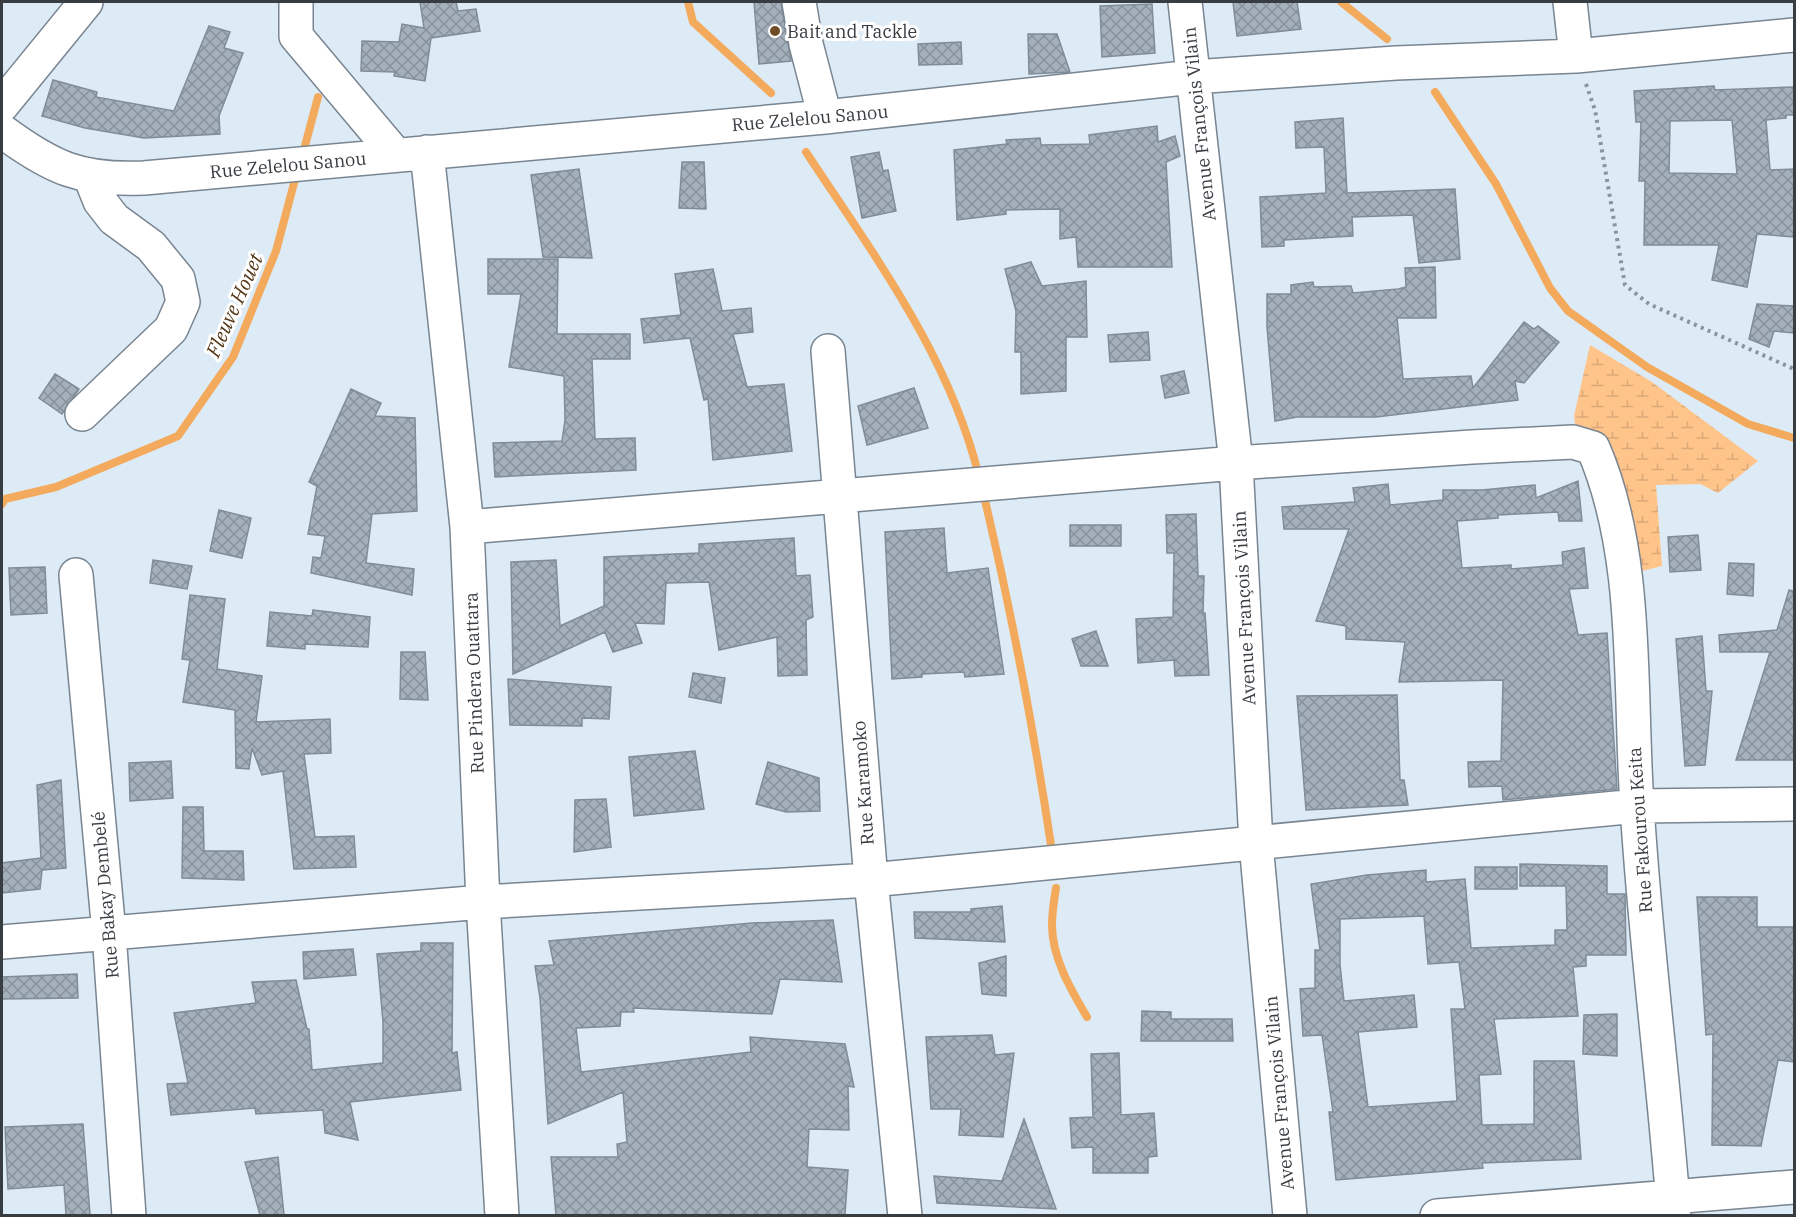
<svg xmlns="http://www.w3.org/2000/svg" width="1796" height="1217" font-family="'IBM Plex Serif',serif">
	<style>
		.wetland { fill: url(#wetland-marsh) }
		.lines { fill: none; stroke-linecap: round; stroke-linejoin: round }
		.stream { stroke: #f3aa5c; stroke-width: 8 }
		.building { fill: url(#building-cross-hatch); stroke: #808c97; stroke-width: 1.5; fill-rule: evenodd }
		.minor-casing { stroke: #798590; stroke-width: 36 }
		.path { stroke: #8b949d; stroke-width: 4; stroke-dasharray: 3 4.5; stroke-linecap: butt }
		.minor { stroke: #fff; stroke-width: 33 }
		.poi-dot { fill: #714d27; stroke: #fff; stroke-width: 2 }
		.labels { text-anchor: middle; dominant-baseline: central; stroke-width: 6; stroke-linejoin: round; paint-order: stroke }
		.poi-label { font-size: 18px; fill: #383d42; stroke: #fff; text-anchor: start }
		.street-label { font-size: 18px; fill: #383d42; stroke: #fff }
		.water-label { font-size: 20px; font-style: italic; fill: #543616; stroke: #fff }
	</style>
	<defs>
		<pattern id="wetland-marsh" width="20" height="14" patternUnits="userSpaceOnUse" patternTransform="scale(1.5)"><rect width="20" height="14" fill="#fec48a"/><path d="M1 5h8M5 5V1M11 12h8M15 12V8" fill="none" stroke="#daa978"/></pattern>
		<pattern id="building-cross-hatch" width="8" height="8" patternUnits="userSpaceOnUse" patternTransform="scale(1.5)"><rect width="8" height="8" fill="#a4b1bd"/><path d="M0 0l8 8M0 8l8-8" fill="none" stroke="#87919b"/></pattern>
	</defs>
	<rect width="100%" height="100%" fill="#ddebf7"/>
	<path class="wetland" d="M 1590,345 L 1652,382 L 1758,461 L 1718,493 L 1700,484 L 1656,485 L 1662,566 L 1618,577 L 1601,535 L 1596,476 L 1578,447 L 1574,416 Z"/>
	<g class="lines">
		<path class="stream" d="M 688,2 L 693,22 L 771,93
			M 1341,2 L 1387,39
			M 1435,92 L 1496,184 L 1550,288 L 1568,311 L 1647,367 L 1748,424 L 1794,438
			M 806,152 C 873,254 950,356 979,477
			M 302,157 L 318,97
			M 983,492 C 1011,609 1033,726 1051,845
			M 2,504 L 5,499 L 56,487 L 178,436 L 233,357 L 276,251 L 297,172
			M 1056,888 C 1054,900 1052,913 1052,925 C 1052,958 1071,990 1087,1017"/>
	</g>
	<path class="building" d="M 420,2 L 456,2 L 458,11 L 476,9 L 480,31 L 431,38 L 425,81 L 394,76 L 395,72 L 361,71 L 362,41 L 399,42 L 402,24 L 424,28 Z
		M 754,2 L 781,2 L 791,61 L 759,64 Z
		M 1233,2 L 1297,2 L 1301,29 L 1237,36 Z
		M 1152,4 L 1155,53 L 1102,57 L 1100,6 Z
		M 209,26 L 230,32 L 224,48 L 243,53 L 219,116 L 220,134 L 144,138 L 85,128 L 42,116 L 53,80 L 97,92 L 96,97 L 174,111 Z
		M 1028,34 L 1057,34 L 1070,72 L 1029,74 Z
		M 961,42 L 962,64 L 919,65 L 918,44 Z
		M 1714,86 L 1715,90 L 1794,87 L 1794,115 L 1786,115 L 1786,118 L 1766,120 L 1770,170 L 1794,169 L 1794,237 L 1757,234 L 1747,287 L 1712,280 L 1719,245 L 1644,245 L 1645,181 L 1639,181 L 1641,122 L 1636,122 L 1634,91 ZM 1732,120 L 1737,174 L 1669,173 L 1670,121 Z
		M 1343,118 L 1347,193 L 1455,189 L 1460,259 L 1419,263 L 1413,215 L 1352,217 L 1353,236 L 1284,240 L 1284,246 L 1262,247 L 1260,197 L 1326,193 L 1324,147 L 1296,148 L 1295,122 Z
		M 1157,126 L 1158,142 L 1175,136 L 1180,156 L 1166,162 L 1172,267 L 1078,267 L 1076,237 L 1060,239 L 1060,209 L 1006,210 L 1006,214 L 957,220 L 954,150 L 1007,144 L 1006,140 L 1040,138 L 1041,145 L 1090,144 L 1089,135 Z
		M 879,152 L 883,171 L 888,170 L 896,211 L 862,218 L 851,157 Z
		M 682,162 L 704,162 L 706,209 L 679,208 Z
		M 579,169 L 592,258 L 543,257 L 531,175 Z
		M 488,259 L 558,259 L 557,334 L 630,334 L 630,359 L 592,359 L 595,439 L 635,438 L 636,470 L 495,477 L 493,443 L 562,441 L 565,420 L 564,376 L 509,367 L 521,294 L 488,294 Z
		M 1031,262 L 1042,286 L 1086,281 L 1087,337 L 1066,337 L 1066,391 L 1021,394 L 1021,352 L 1015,352 L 1016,311 L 1005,269 Z
		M 1435,267 L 1436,318 L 1397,318 L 1403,379 L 1471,376 L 1473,388 L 1524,322 L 1534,329 L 1538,326 L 1559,342 L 1524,383 L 1515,381 L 1518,400 L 1376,417 L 1297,417 L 1275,421 L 1267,327 L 1267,294 L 1291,294 L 1291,285 L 1313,282 L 1314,287 L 1351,286 L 1353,293 L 1398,289 L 1406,287 L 1405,268 Z
		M 713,269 L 722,311 L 751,308 L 753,332 L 733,334 L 747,387 L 784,384 L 792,451 L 713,460 L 708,399 L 704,400 L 690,338 L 644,343 L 641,319 L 681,315 L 675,274 Z
		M 1757,304 L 1794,306 L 1794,333 L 1774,331 L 1769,347 L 1749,339 Z
		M 1148,332 L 1150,360 L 1110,362 L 1108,335 Z
		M 1184,371 L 1189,393 L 1165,398 L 1161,376 Z
		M 55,374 L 79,389 L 62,414 L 39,398 Z
		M 914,388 L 928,428 L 867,445 L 858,406 Z
		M 351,389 L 381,403 L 375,416 L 415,418 L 417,511 L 372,514 L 366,563 L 414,569 L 412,595 L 311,573 L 313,557 L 321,558 L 325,536 L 308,534 L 317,486 L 309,482 Z
		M 1578,481 L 1582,521 L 1559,521 L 1558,512 L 1498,515 L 1498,518 L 1457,521 L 1462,568 L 1511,565 L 1511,569 L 1563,565 L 1562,552 L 1584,548 L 1588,588 L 1569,589 L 1578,635 L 1607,633 L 1617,789 L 1503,800 L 1502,786 L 1469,787 L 1468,762 L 1501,761 L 1503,680 L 1399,682 L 1405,642 L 1346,639 L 1346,626 L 1316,621 L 1349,529 L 1284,529 L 1282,507 L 1355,502 L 1353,488 L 1388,484 L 1390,505 L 1443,500 L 1443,490 L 1482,490 L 1535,485 L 1536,498 Z
		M 219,510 L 251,518 L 242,558 L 210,551 Z
		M 1196,514 L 1198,576 L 1204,576 L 1203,613 L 1205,613 L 1209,675 L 1175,676 L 1174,660 L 1138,663 L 1136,619 L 1173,617 L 1174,553 L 1167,553 L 1166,515 Z
		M 1070,525 L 1121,525 L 1121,546 L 1070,546 Z
		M 944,528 L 947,573 L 988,568 L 1004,674 L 965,677 L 964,672 L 922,674 L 922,677 L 892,679 L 885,532 Z
		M 1698,535 L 1701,570 L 1670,572 L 1668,537 Z
		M 794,538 L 796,576 L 810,575 L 813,617 L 806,620 L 807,675 L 778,676 L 777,637 L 719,650 L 709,582 L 666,583 L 664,624 L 635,623 L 642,643 L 613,652 L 605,632 L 513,674 L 511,562 L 556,560 L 560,626 L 604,606 L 604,557 L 699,553 L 699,544 Z
		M 153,560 L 192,566 L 187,589 L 150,583 Z
		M 1729,563 L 1754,564 L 1753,596 L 1727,594 Z
		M 45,567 L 47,613 L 11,615 L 9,568 Z
		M 1789,590 L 1794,591 L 1794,760 L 1736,760 L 1770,652 L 1720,652 L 1719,635 L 1777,630 Z
		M 190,595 L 225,599 L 217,669 L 262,676 L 256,722 L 330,719 L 331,753 L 304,754 L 315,837 L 354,836 L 356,867 L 294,869 L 283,771 L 262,775 L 252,748 L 249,769 L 236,768 L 235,710 L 183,702 L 190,660 L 182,659 Z
		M 313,610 L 370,617 L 368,647 L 305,644 L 305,649 L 267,646 L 270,612 L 312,616 Z
		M 1096,631 L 1108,666 L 1081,666 L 1072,639 Z
		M 1702,636 L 1706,691 L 1712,691 L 1705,765 L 1685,766 L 1676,639 Z
		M 401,652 L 425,652 L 428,700 L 400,699 Z
		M 693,673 L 725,678 L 721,703 L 689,697 Z
		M 508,679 L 611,687 L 609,719 L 582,718 L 582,726 L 510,725 Z
		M 1397,695 L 1400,780 L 1404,780 L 1408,805 L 1306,810 L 1297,696 Z
		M 695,751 L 704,809 L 634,816 L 629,757 Z
		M 171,761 L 173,798 L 130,801 L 129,763 Z
		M 768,762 L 819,778 L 820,811 L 786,812 L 756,804 Z
		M 61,780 L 66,868 L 42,870 L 40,889 L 2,893 L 2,863 L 41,858 L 37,785 Z
		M 606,799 L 611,847 L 574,852 L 575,800 Z
		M 183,807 L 203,807 L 204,851 L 243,851 L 244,880 L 182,878 Z
		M 1520,864 L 1607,866 L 1607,894 L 1625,894 L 1626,955 L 1586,955 L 1586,966 L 1573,967 L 1578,1016 L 1494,1019 L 1501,1074 L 1479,1075 L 1482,1125 L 1534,1124 L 1534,1061 L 1574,1061 L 1581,1159 L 1482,1163 L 1483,1168 L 1336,1180 L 1329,1112 L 1333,1112 L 1322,1035 L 1303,1036 L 1300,989 L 1315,988 L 1315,950 L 1320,950 L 1311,884 L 1367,875 L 1426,870 L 1426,882 L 1465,879 L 1471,948 L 1555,945 L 1555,930 L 1567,930 L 1566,886 L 1520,886 ZM 1424,916 L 1428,964 L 1459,962 L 1465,1009 L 1451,1009 L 1457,1101 L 1368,1107 L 1358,1032 L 1417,1027 L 1414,995 L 1344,1001 L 1340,965 L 1340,919 Z
		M 1475,867 L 1517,867 L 1517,889 L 1475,889 Z
		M 1697,897 L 1757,897 L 1757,927 L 1794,927 L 1794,1062 L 1778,1060 L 1761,1146 L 1712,1145 L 1713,1034 L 1706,1035 Z
		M 1002,906 L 1005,942 L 915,938 L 914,912 L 971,912 L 971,909 Z
		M 833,920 L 842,982 L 780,979 L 772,1014 L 633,1008 L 634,1012 L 621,1012 L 620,1026 L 576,1028 L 581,1072 L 751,1052 L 750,1037 L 845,1044 L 854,1087 L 848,1086 L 849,1130 L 809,1129 L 807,1167 L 848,1170 L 845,1215 L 556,1215 L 551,1157 L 618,1157 L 617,1144 L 627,1142 L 623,1092 L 548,1124 L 540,998 L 535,966 L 554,965 L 549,941 L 752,923 Z
		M 421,943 L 453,943 L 452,1053 L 457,1052 L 461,1090 L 350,1102 L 358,1140 L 325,1133 L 323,1110 L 256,1114 L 255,1108 L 171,1115 L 167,1084 L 188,1083 L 174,1013 L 256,1003 L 252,982 L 296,980 L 307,1029 L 309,1029 L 312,1070 L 383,1063 L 383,1022 L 377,954 L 421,951 Z
		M 353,949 L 356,975 L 304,979 L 303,952 Z
		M 1006,956 L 1006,996 L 982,994 L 979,963 Z
		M 77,974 L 78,998 L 2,999 L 2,977 Z
		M 1142,1011 L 1171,1012 L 1171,1019 L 1232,1019 L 1233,1041 L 1141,1041 Z
		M 1617,1014 L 1617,1056 L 1583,1054 L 1584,1015 Z
		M 992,1035 L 995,1055 L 1014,1053 L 1003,1137 L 959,1135 L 961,1109 L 931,1109 L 926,1037 Z
		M 1119,1053 L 1121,1115 L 1154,1113 L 1157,1156 L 1148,1157 L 1148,1173 L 1093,1173 L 1093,1147 L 1072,1148 L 1070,1118 L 1093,1117 L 1091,1054 Z
		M 1024,1119 L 1056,1209 L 937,1203 L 934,1176 L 1002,1181 Z
		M 83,1124 L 90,1215 L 66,1215 L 64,1185 L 8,1189 L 5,1127 Z
		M 278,1157 L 284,1215 L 260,1215 L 245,1162 Z"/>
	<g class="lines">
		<g class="minor-casing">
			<path id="minor" d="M 296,2 L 296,36 L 396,155
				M 799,2 L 806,44 L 825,117
				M 1185,2 L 1236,463 L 1256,843 L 1290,1216
				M 1570,2 L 1576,56
				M 2,105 L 86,2
				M 2,131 C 52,168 81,181 144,178 L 825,117 L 1193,77 L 1396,63 L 1576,56 L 1794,35
				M 427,152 L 467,527 L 483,902 L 502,1216
				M 828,351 L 871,880 L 905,1216
				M 82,414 L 171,329 L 183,302 L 178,279 L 151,246 L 114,219 L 100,201 L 90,176
				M 467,527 L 1236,463 L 1472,447 L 1573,442 L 1593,448 C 1640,556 1629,689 1637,805 C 1645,942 1664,1079 1674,1216
				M 76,575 L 109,933 L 129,1216
				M 2,942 L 483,902 L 871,880 L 1637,806 L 1794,804
				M 1437,1216 L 1794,1187"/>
		</g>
		<path class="path" d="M 1586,84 L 1595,110 L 1625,285 L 1649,304 L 1794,369"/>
		<use href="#minor" class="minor"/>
	</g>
	<circle class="poi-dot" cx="775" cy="31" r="6"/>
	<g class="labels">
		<g class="poi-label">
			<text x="787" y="31">Bait and Tackle</text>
		</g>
		<g class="street-label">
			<text transform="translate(810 118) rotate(-5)">Rue Zelelou Sanou</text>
			<text transform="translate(1199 124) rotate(-96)">Avenue François Vilain</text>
			<text transform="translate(288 165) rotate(-5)">Rue Zelelou Sanou</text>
			<text transform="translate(1244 608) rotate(-93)">Avenue François Vilain</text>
			<text transform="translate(474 683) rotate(-92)">Rue Pindera Ouattara</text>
			<text transform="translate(863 783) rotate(-94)">Rue Karamoko</text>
			<text transform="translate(1640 830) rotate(-94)">Rue Fakourou Keita</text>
			<text transform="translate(105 895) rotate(-95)">Rue Bakay Dembelé</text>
			<text transform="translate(1279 1093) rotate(-95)">Avenue François Vilain</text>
		</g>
		<g class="water-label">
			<text transform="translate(234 305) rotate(-66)">Fleuve Houet</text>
		</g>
	</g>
	<rect width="1796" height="1217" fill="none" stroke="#383d42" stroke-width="6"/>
</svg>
